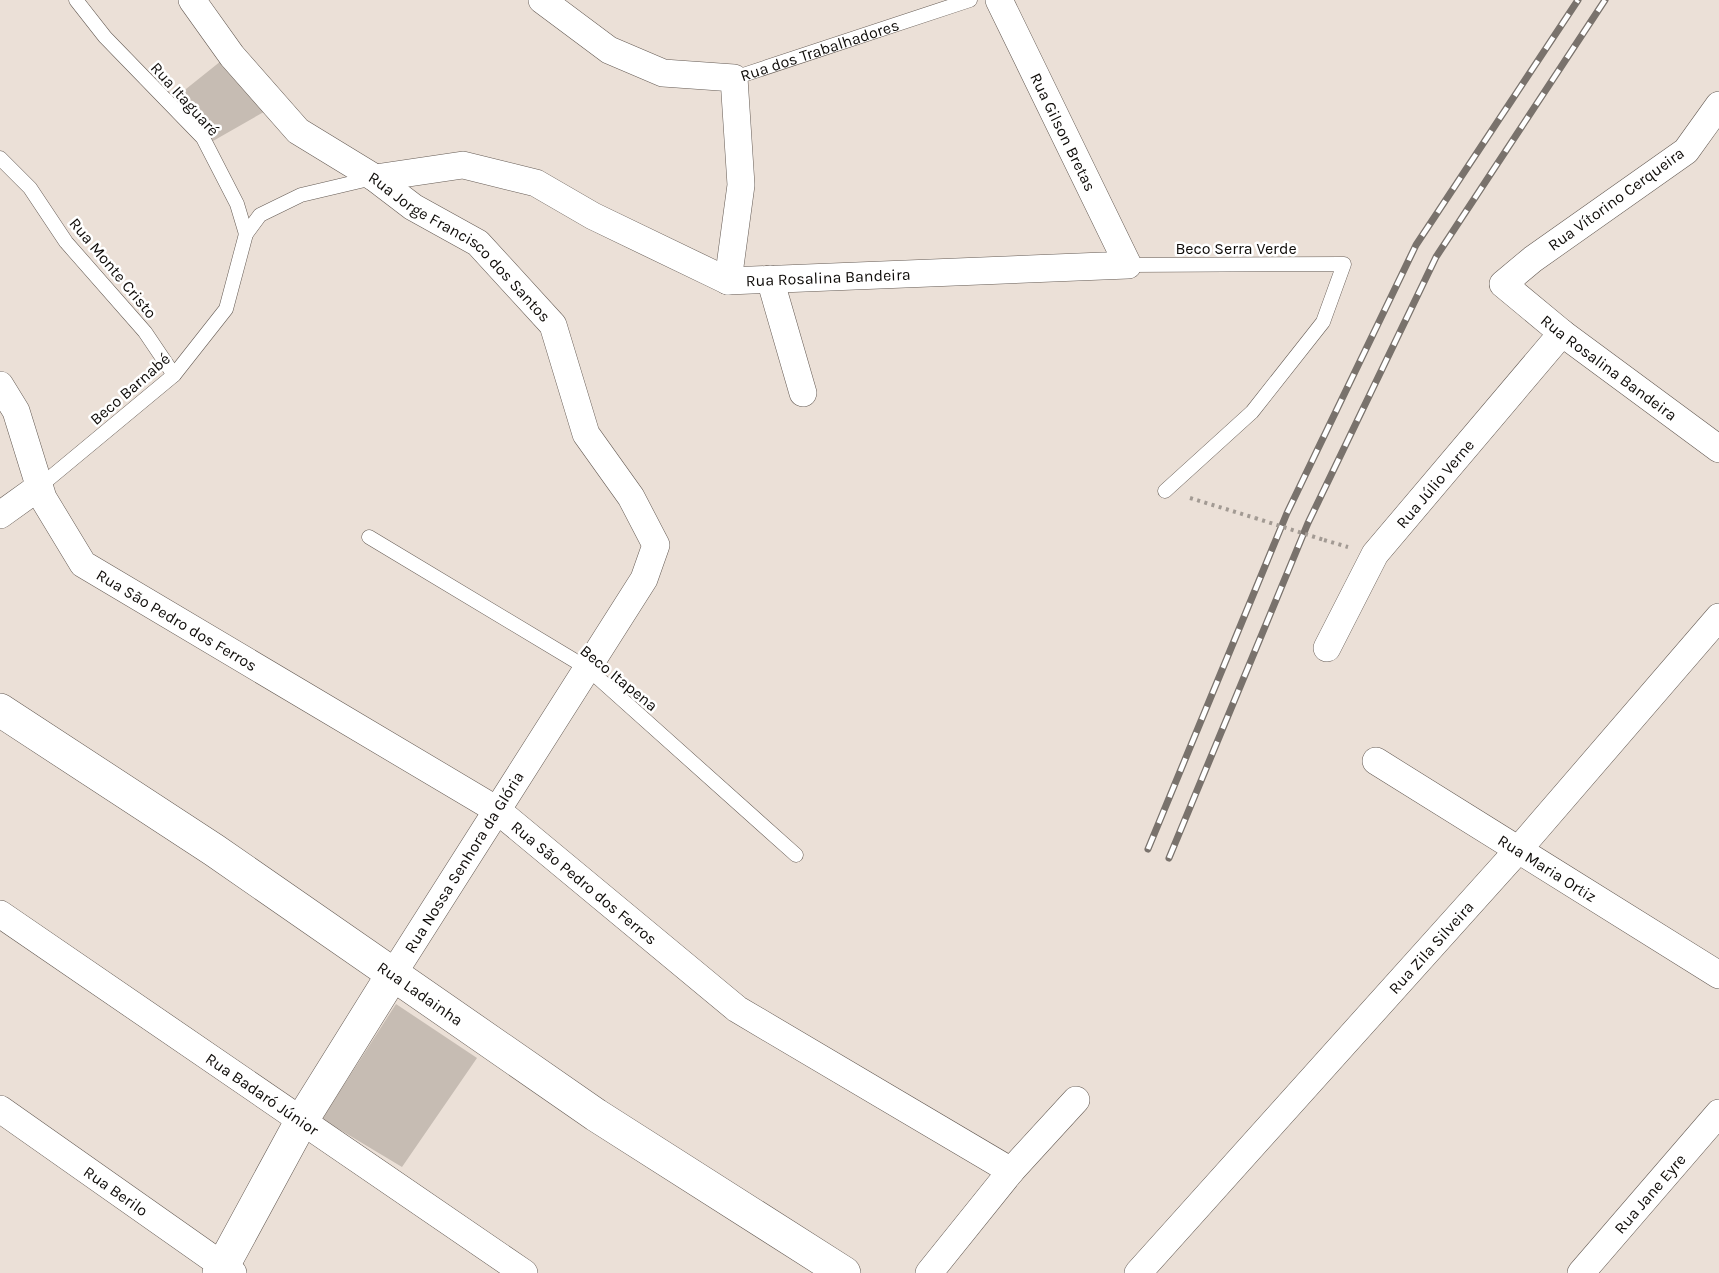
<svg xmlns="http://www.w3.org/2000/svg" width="1719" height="1273" font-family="Karla,sans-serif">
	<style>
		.building { fill: #c6bcb3 }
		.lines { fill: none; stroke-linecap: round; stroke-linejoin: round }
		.service-casing { stroke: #655b54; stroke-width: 15 }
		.minor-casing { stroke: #655b54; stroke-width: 28 }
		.tertiary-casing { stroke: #655b54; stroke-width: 34 }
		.path { stroke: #a29a93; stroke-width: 4; stroke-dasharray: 3 4.5; stroke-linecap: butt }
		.service { stroke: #fff; stroke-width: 14 }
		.minor { stroke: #fff; stroke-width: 27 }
		.tertiary { stroke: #fff; stroke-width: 33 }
		.rail-casing { stroke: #79726c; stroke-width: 7 }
		.rail { stroke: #fff; stroke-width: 4.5; stroke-dasharray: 14; stroke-linecap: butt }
		.path-bridge { stroke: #a29a93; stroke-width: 4; stroke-dasharray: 3 4.5; stroke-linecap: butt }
		.labels { text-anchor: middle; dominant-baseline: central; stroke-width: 5; stroke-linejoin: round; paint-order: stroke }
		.street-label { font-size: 16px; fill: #0f0c09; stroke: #fff }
	</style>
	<rect width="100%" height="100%" fill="#ebe0d7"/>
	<path class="building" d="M 226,57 L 269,109 L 213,141 L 176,97 Z
		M 396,1004 L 477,1058 L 402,1167 L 322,1119 Z"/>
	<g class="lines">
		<g class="service-casing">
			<g id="service">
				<path d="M 76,0 L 105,37 L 203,138 L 237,204 L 246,234"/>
				<path id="s1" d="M 734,78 L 970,0"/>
				<path d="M 0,158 L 30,188 L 66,242 L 145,332 L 174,375"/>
				<path d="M 1128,265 L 1344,264 L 1323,322 L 1252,412 L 1165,491"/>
				<path d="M 39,487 L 174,375 L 226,309 L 246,234 L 260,215 L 301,195 L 373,178"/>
				<path d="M 369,537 L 587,668 L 796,855"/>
			</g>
		</g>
		<g class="minor-casing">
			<g id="minor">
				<path id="s2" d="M 192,0 L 232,56 L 298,131 L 375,178 L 413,207 L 478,243 L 553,325 L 586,434 L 631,497 L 656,545 L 644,579 L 393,974"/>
				<path d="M 542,0 L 609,50 L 663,73 L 734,78 L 741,185 L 728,281"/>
				<path id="s3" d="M 1719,105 L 1686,151 L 1533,259 L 1503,284 L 1562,333 L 1719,449"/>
				<path id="s4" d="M 375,178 L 463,165 L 536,183 L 593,216 L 728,281 L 1128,265 L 999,0"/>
				<path d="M 770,279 L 803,393"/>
				<path id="s5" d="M 0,385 L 16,411 L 43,498 L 83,564 L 497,810 L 737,1009 L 1011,1171 L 1076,1100"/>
				<path d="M 0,515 L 39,487"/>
				<path id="s6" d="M 1327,648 L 1375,554 L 1562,333"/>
				<path id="s7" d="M 1376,761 L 1719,975"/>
				<path id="s8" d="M 0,914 L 524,1273"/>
				<path id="s9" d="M 0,1109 L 233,1273"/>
				<path d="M 929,1273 L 1011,1171"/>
				<path id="s10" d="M 1138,1273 L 1519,849 L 1719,617"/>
				<path id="s11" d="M 1581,1273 L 1719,1113"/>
			</g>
		</g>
		<g class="tertiary-casing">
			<g id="tertiary">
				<path id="s12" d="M 0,710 L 214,850 L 596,1115 L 844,1273"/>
				<path d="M 219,1273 L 302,1120 L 393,974"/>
			</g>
		</g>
		<path class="path" d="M 1190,498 L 1255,518
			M 1324,540 L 1348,547"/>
		<use href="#service" class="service"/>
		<use href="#minor" class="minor"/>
		<use href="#tertiary" class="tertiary"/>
		<g class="rail-casing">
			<path id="rail" d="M 1148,849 L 1287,513 L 1416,245 L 1578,0
				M 1169,858 L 1308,523 L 1436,257 L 1605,0"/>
		</g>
		<use href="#rail" class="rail"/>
		<path class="path-bridge" d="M 1255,518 L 1324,540"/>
	</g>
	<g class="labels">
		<g class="street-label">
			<text stroke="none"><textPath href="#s1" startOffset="90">Rua dos Trabalhadores</textPath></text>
			<text transform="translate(185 99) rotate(48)">Rua Itaguaré</text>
			<text transform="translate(1063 132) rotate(64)">Rua Gilson Bretas</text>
			<text transform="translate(1616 199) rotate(-36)">Rua Vítorino Cerqueira</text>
			<text stroke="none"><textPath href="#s2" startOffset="369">Rua Jorge Francisco dos Santos</textPath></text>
			<text x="1236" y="248">Beco Serra Verde</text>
			<text transform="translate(113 268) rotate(50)">Rua Monte Cristo</text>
			<text stroke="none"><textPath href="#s4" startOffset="480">Rua Rosalina Bandeira</textPath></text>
			<text stroke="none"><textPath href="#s3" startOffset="418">Rua Rosalina Bandeira</textPath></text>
			<text transform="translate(130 389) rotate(-41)">Beco Barnabé</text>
			<text stroke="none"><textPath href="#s6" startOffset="198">Rua Júlio Verne</textPath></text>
			<text stroke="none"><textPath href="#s5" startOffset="308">Rua São Pedro dos Ferros</textPath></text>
			<text transform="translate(619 678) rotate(39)">Beco Itapena</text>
			<text transform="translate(464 862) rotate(-58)">Rua Nossa Senhora da Glória</text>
			<text stroke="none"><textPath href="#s7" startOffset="202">Rua Maria Ortiz</textPath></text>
			<text stroke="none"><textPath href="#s5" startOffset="794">Rua São Pedro dos Ferros</textPath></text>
			<text stroke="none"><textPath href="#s10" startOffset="438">Rua Zila Silveira</textPath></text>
			<text stroke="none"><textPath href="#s12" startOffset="507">Rua Ladainha</textPath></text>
			<text stroke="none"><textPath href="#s8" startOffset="318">Rua Badaró Júnior</textPath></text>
			<text stroke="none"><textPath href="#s9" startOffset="142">Rua Berilo</textPath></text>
			<text stroke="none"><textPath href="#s11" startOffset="105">Rua Jane Eyre</textPath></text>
		</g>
	</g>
</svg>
